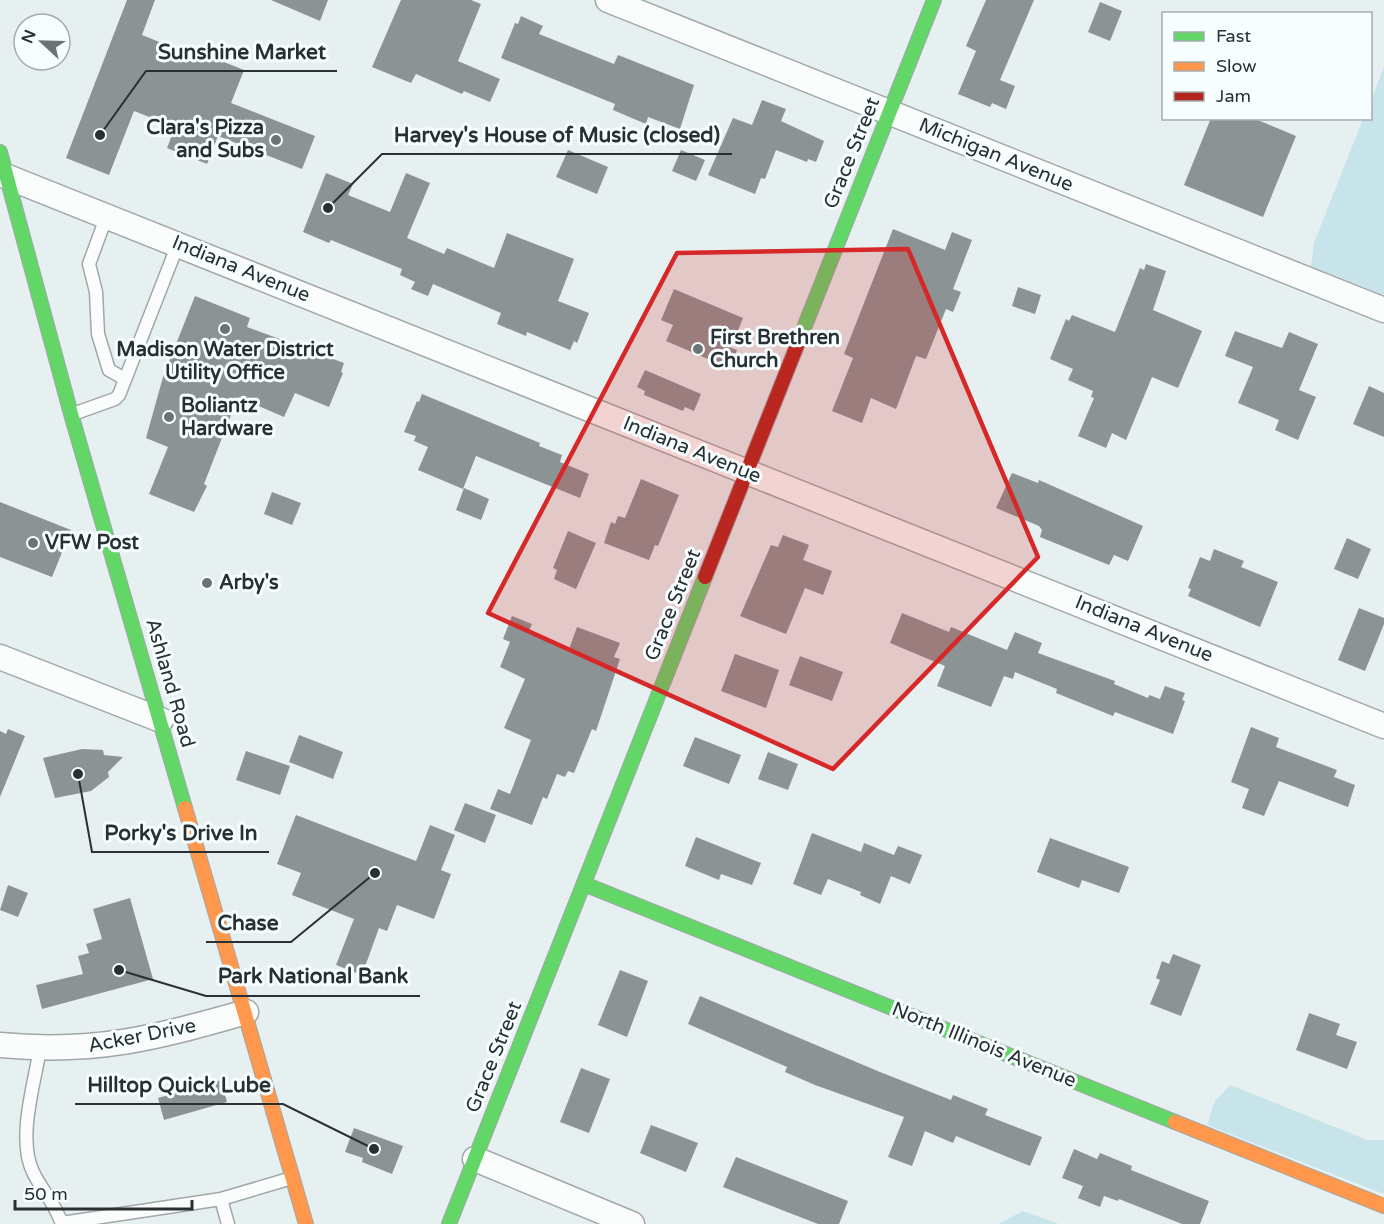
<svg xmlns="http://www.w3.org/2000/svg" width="1384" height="1224" font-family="'Varela Round',sans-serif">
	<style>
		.green { fill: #c6e4e9 }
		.building { fill: #8c9394 }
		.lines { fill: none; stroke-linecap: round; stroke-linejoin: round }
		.lane-casing { stroke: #a1a7a8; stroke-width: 15 }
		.street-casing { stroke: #a1a7a8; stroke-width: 27 }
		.fast-casing { stroke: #a1a7a8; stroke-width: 16 }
		.slow-casing { stroke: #a1a7a8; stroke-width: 16 }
		.jam-casing { stroke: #a1a7a8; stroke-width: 16 }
		.lane { stroke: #fbfdfd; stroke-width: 12 }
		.street { stroke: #fbfdfd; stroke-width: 24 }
		.fast { stroke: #63d668; stroke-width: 14 }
		.slow { stroke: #ff974d; stroke-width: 14 }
		.jam { stroke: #b3261e; stroke-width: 14 }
		.marked { fill: #d62828; fill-opacity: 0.2; stroke: #d62828; stroke-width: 4.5; stroke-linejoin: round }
		.poi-dot { fill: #6c7374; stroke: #f7feff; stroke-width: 2 }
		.labels { text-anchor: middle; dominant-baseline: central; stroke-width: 6; stroke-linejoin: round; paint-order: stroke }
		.poi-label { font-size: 20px; font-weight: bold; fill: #2a3031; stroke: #f7feff; text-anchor: start }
		.street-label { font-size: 20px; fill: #2a3031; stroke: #f7feff }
		.leader { fill: none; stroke: #2a3031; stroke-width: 2 }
		.callout-dot { fill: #2a3031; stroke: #f7feff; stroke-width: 2 }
		.callout-label { font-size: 21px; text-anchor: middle; font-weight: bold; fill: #2a3031; stroke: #f7feff; stroke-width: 6; stroke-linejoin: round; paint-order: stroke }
	</style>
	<rect width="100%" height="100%" fill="#e7f0f1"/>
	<path class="green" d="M 1384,67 L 1384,295 L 1311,266 L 1314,243 L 1363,119 L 1370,118 L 1371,101 Z
		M 1230,1085 L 1367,1140 L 1384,1140 L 1384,1194 L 1207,1125 L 1215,1101 Z
		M 1023,1211 L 1059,1224 L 998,1224 Z"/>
	<path class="building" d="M 127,0 L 155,0 L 142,35 L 202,59 L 204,54 L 244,70 L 231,103 L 315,136 L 302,169 L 218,136 L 207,164 L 167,148 L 175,127 L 134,111 L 109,175 L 66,158 Z
		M 271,0 L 328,0 L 320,21 Z
		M 401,0 L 471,0 L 481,4 L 458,61 L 500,79 L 490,102 L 464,91 L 462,94 L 416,74 L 411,83 L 372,67 Z
		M 986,0 L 1034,0 L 1000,80 L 1015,86 L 1006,109 L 992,103 L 990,107 L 958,94 L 976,51 L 966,46 Z
		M 1100,2 L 1122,11 L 1110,41 L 1088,32 Z
		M 521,16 L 543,26 L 539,34 L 614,64 L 618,55 L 694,85 L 680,129 L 648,117 L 646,124 L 613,110 L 615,104 L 501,58 L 515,23 L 518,24 Z
		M 762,100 L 786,109 L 781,121 L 824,141 L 816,162 L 808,159 L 807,162 L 776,150 L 765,179 L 761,178 L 755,194 L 708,175 L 733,118 L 752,125 Z
		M 1211,118 L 1253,118 L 1296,136 L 1263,217 L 1184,185 Z
		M 568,150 L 608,167 L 597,194 L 556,177 Z
		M 681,150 L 705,160 L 696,181 L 672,171 Z
		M 326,173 L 353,184 L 348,195 L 390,212 L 406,173 L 430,183 L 407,238 L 444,254 L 447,248 L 494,268 L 507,233 L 574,259 L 558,301 L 589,313 L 577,343 L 574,341 L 570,350 L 527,332 L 526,336 L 497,324 L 501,313 L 433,284 L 428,296 L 411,289 L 415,282 L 400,275 L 402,269 L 331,240 L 329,243 L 303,232 Z
		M 893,229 L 945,250 L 952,232 L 972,240 L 953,289 L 961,292 L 953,312 L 946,309 L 926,359 L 916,356 L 896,409 L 871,398 L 862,423 L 832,411 L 853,358 L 844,354 Z
		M 1146,264 L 1166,271 L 1153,310 L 1202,331 L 1178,388 L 1152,377 L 1126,440 L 1112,433 L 1106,448 L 1078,436 L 1094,398 L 1091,397 L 1093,391 L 1068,380 L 1073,369 L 1050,359 L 1066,319 L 1069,321 L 1072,315 L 1115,332 L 1140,268 L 1144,270 Z
		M 1018,287 L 1041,295 L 1035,314 L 1012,306 Z
		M 674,289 L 743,318 L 731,348 L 737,350 L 729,368 L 666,341 L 673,325 L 661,320 Z
		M 195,296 L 250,318 L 247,327 L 344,363 L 341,372 L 343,373 L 329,407 L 295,393 L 284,417 L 238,397 L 204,484 L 207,486 L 194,512 L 149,494 L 168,447 L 146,438 L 163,377 Z
		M 1235,331 L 1282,348 L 1289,332 L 1318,344 L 1299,390 L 1316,397 L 1298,440 L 1275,430 L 1279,420 L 1238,403 L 1253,367 L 1225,356 Z
		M 645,370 L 701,394 L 694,411 L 685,407 L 683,411 L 644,395 L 645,391 L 637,387 Z
		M 1369,386 L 1384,393 L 1384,437 L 1353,424 Z
		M 422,394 L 540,443 L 539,446 L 562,455 L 560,462 L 589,474 L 580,498 L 476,456 L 463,489 L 418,470 L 428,447 L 414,441 L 416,436 L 404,432 L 417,401 L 419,402 Z
		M 1012,473 L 1038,483 L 1039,480 L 1143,526 L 1128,561 L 1114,555 L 1109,565 L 1040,537 L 1042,530 L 1039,526 L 996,508 Z
		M 641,479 L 679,495 L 658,546 L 655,545 L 649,560 L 604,543 L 611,522 L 615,524 L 618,516 L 625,518 Z
		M 464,488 L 489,499 L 481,520 L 456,510 Z
		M 272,492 L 301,503 L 292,525 L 264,514 Z
		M 0,502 L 71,530 L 52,577 L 0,557 Z
		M 568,531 L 596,543 L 576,589 L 554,579 L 557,570 L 553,568 Z
		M 783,535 L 809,545 L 803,560 L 832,571 L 823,595 L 805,588 L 786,634 L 740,616 L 771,545 L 778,547 Z
		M 1347,538 L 1371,549 L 1358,579 L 1334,569 Z
		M 1214,549 L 1244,561 L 1241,567 L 1278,582 L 1260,627 L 1188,596 L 1191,589 L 1188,588 L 1200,557 L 1210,561 Z
		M 1359,608 L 1384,618 L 1384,624 L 1365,671 L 1338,660 Z
		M 902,613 L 949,632 L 951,627 L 1007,650 L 1015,632 L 1042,643 L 1038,653 L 1115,681 L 1114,684 L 1148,698 L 1149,695 L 1160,699 L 1165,686 L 1185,693 L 1182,700 L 1185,701 L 1173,734 L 1115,712 L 1113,716 L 1056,693 L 1057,689 L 1015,672 L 1013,679 L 1004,676 L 991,707 L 937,686 L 945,666 L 890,643 Z
		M 512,616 L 532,624 L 528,633 L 569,649 L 577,627 L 620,643 L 614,657 L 620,659 L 596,731 L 592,729 L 574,773 L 568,771 L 565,777 L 557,774 L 547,799 L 543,797 L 532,825 L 490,809 L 498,789 L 510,794 L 531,740 L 504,728 L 525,679 L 500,667 L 510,642 L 503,639 Z
		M 735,654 L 779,670 L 766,708 L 721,691 Z
		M 800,656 L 843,672 L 832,701 L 789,685 Z
		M 1251,727 L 1279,738 L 1276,747 L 1337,770 L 1334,777 L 1355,785 L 1348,807 L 1279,781 L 1264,816 L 1242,808 L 1249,789 L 1231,782 Z
		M 8,729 L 25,736 L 0,797 L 0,731 L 6,734 Z
		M 299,735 L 343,752 L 333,779 L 289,762 Z
		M 695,737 L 741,755 L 729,784 L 683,766 Z
		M 82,749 L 103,750 L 104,755 L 123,757 L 108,772 L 109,777 L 91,791 L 55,798 L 43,758 Z
		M 246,751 L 290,766 L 280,795 L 236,780 Z
		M 768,752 L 798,764 L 788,790 L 758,779 Z
		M 465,803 L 496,815 L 485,843 L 454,830 Z
		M 296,815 L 416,861 L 430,825 L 455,835 L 441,870 L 451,874 L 434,919 L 397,905 L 387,931 L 379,928 L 362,975 L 336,965 L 354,919 L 292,895 L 301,873 L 277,864 Z
		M 812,833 L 861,852 L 864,843 L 894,855 L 898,846 L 922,855 L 910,884 L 891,876 L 880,904 L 860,895 L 861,892 L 828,879 L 821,895 L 793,884 Z
		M 696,837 L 761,863 L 752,885 L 721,874 L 719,880 L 685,866 Z
		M 1050,838 L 1129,867 L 1119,893 L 1082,880 L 1079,888 L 1037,872 Z
		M 8,885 L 28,893 L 18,917 L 0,910 Z
		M 130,898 L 153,979 L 42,1009 L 36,985 L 83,974 L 78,956 L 89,953 L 86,944 L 102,939 L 93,909 Z
		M 1173,954 L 1201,965 L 1181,1016 L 1150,1004 L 1160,980 L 1156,978 L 1162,961 L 1169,964 Z
		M 620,970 L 648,981 L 627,1037 L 598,1025 Z
		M 700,996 L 880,1072 L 951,1100 L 953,1095 L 988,1109 L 985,1115 L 1042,1137 L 1030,1166 L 956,1136 L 953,1143 L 925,1131 L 912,1166 L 888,1157 L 904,1117 L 815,1085 L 785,1072 L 787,1067 L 688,1024 Z
		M 1309,1013 L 1340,1024 L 1336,1035 L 1357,1042 L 1347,1069 L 1296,1050 Z
		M 581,1068 L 610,1079 L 589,1133 L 560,1122 Z
		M 221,1080 L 227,1102 L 164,1120 L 158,1098 Z
		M 651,1125 L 698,1143 L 686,1172 L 640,1153 Z
		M 354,1128 L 403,1146 L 392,1174 L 362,1162 L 363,1158 L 345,1152 Z
		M 1074,1149 L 1097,1159 L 1100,1153 L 1132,1166 L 1131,1170 L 1209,1201 L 1200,1224 L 1182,1224 L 1119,1199 L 1118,1201 L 1104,1196 L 1100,1207 L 1078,1198 L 1083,1186 L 1062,1178 Z
		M 736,1157 L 848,1201 L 839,1224 L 818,1224 L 723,1187 Z"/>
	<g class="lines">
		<g class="lane-casing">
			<path id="lane" d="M 107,215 L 89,264 L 96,292 L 98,334 L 109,370 L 125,379
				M 73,414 L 115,399 L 119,395 L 178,244
				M 40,1049 C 34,1085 17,1139 33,1172 C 42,1191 54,1201 62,1224
				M 62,1223 L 221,1199
				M 228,1224 L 221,1199 L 292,1178"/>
		</g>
		<g class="street-casing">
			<path id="street" d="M 608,0 L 1384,310
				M 0,174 L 1384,726
				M 0,657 L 161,720
				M 0,1045 C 95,1054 156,1038 246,1012
				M 475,1159 L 632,1224"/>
		</g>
		<g class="fast-casing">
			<path id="fast" d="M 0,152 L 71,414 L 185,808
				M 800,338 L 934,0
				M 584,884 L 1175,1122
				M 449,1224 L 705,577"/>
		</g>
		<g class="slow-casing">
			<path id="slow" d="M 185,808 L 306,1224
				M 1175,1122 L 1384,1206"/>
		</g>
		<g class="jam-casing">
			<path id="jam" d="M 705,577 L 800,338"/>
		</g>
		<use href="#lane" class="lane"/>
		<use href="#street" class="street"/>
		<use href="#fast" class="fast"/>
		<use href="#slow" class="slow"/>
		<use href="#jam" class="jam"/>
	</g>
	<path class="marked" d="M 908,249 L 1038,557 L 833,769 L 488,613 L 677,253 Z"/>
	<g class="poi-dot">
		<circle cx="276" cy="140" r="6"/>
		<circle cx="225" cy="329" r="6"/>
		<circle cx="698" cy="349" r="6"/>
		<circle cx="169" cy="417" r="6"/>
		<circle cx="33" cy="543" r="6"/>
		<circle cx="207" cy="583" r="6"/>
	</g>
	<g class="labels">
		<g class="poi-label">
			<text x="264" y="128" text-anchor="end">Clara's Pizza<tspan x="264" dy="23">and Subs</tspan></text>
			<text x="710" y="338">First Brethren<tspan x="710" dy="23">Church</tspan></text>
			<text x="225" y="350" text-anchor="middle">Madison Water District<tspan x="225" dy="23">Utility Office</tspan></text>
			<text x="181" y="406">Boliantz<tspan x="181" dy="23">Hardware</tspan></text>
			<text x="45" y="543">VFW Post</text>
			<text x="219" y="583">Arby's</text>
		</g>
		<g class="street-label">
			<text transform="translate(852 153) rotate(-68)">Grace Street</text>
			<text transform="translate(996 155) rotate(22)">Michigan Avenue</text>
			<text transform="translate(241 269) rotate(22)">Indiana Avenue</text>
			<text transform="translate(692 450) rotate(22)">Indiana Avenue</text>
			<text transform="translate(673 605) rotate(-68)">Grace Street</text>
			<text transform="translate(1144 629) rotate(22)">Indiana Avenue</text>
			<text transform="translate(170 683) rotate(74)">Ashland Road</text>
			<text transform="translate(142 1036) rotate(-11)">Acker Drive</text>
			<text transform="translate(984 1045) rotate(22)">North Illinois Avenue</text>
			<text transform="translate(494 1057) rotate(-68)">Grace Street</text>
		</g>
	</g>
	<path class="leader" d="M100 135L146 71H337M328 208L382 154H732M78 774L92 852H269M375 873L291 942H206M119 970L206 996H420M374 1149L283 1104H75"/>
	<g class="callout-dot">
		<circle cx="100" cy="135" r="6"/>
		<circle cx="328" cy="208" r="6"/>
		<circle cx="78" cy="774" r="6"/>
		<circle cx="375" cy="873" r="6"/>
		<circle cx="119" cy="970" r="6"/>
		<circle cx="374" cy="1149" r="6"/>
	</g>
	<g class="callout-label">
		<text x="242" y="59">Sunshine Market</text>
		<text x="557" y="142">Harvey's House of Music (closed)</text>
		<text x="181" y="840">Porky's Drive In</text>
		<text x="248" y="930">Chase</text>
		<text x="313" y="983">Park National Bank</text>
		<text x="179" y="1092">Hilltop Quick Lube</text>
	</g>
	<rect x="1162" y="12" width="210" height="108" fill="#f7feff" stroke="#a5acad" stroke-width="1.5"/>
	<rect x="1174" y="32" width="30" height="9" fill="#63d668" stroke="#a5acad" stroke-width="1.5"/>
	<text x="1216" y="42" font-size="18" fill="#2a3031">Fast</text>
	<rect x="1174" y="62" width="30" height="9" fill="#ff974d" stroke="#a5acad" stroke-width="1.5"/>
	<text x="1216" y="72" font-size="18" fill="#2a3031">Slow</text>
	<rect x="1174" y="92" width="30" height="9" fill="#b3261e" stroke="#a5acad" stroke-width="1.5"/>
	<text x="1216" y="102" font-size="18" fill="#2a3031">Jam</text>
	<g transform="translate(42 42) rotate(292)"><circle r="28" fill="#f7feff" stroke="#a5acad" stroke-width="1.5"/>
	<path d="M0-4.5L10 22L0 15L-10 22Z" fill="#6c7374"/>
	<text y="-9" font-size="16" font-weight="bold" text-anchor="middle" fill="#2a3031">N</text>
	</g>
	<path d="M15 1200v9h177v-9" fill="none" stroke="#2a3031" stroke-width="3"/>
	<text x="24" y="1200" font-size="18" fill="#2a3031" stroke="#f7feff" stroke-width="4.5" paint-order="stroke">50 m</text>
</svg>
